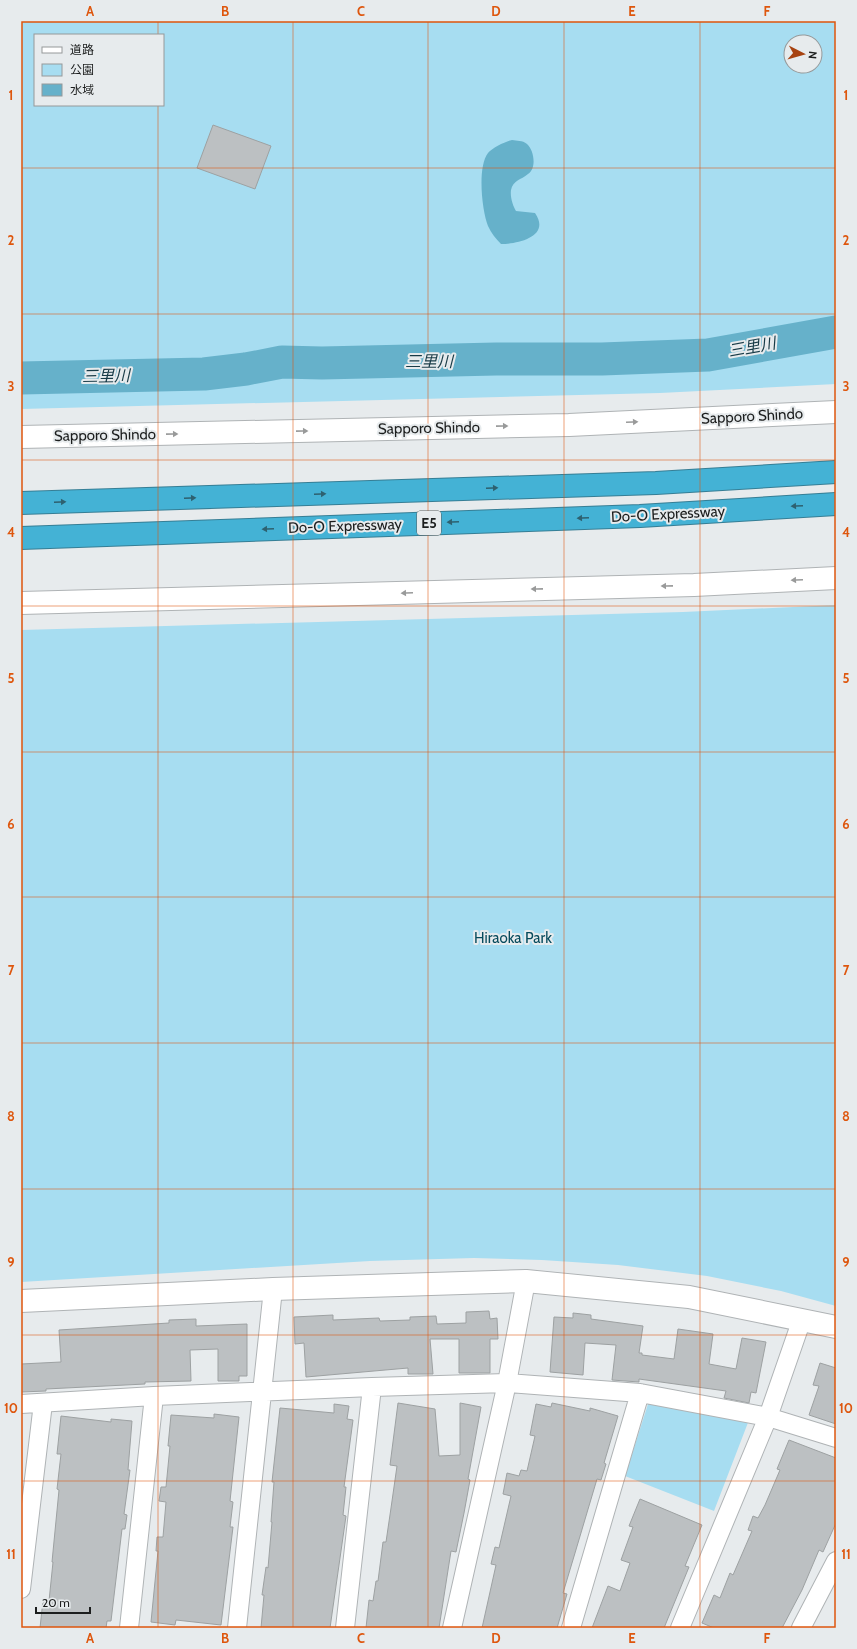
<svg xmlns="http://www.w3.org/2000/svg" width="857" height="1649" font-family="Cabin,'Noto Sans JP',sans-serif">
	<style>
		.green { fill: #a7ddf1; fill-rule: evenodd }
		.water { fill: #66b1ca }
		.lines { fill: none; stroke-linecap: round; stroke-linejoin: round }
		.river { stroke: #66b1ca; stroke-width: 33 }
		.building { fill: #bcc0c2; stroke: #9da1a2 }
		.street-casing { stroke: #afb3b5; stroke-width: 20 }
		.secondary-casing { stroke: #afb3b5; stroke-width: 24 }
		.highway-casing { stroke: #367e95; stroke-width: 24 }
		.street { stroke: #fff; stroke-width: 18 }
		.secondary { stroke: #fff; stroke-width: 22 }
		.highway { stroke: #44b2d5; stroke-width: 22 }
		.oneway { fill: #999a9a }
		.oneway2 { fill: #2e6170 }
		.grid { fill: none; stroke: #de560d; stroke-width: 1; stroke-opacity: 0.55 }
		.labels { text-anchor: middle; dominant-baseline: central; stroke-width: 4; stroke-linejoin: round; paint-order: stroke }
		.shield { fill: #e7ebed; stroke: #595c5c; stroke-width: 1 }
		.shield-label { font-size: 14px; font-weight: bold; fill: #1c1e1e }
		.street-label { font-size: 15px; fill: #1c1e1e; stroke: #e7ebed }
		.park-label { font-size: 15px; fill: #074b5d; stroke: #e7ebed }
		.water-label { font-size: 16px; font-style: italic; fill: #183b47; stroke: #e7ebed }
		.neatline { fill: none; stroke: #de560d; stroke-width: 1.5 }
		.grid-label { font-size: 13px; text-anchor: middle; font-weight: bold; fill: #de560d }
	</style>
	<rect width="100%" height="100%" fill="#e7ebed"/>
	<path class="green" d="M 21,21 L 836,21 L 836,384 L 660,393 L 21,409 ZM 35,35 L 163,35 L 163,105 L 35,105 ZM 791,42 L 815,42 L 815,66 L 791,66 Z
		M 836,605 L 836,1306 L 781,1291 L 707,1276 L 618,1265 L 542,1260 L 474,1258 L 370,1261 L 21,1282 L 21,630 L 683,612 Z
		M 649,1401 L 749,1420 L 714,1511 L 625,1476 Z"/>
	<path class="water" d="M 512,140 C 517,141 522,140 527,144 C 534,150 537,168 528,174 C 521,180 513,180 511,190 C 510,197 513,206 516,211 L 535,213 C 551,236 519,244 501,244 C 496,239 491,233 488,226 C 482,211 477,167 488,153 C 492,148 506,141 512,140 Z"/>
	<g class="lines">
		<path class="river" d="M 21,378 L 204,374 L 246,369 L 282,362 L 322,363 L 496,359 L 602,359 L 708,355 L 836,332"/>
	</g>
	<path class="building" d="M 213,125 L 271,146 L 255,189 L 197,168 Z
		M 489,1311 L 490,1319 L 497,1318 L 498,1339 L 490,1339 L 490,1373 L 459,1373 L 459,1339 L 430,1339 L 433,1374 L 408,1374 L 408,1368 L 306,1377 L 304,1343 L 295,1344 L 294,1317 L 333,1315 L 333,1320 L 379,1318 L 380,1321 L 410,1320 L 410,1317 L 436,1316 L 437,1324 L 466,1323 L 466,1312 Z
		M 573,1313 L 591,1315 L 591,1319 L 643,1326 L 639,1353 L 642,1353 L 642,1355 L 674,1359 L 678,1329 L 713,1334 L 709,1364 L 736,1369 L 742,1338 L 766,1342 L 756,1393 L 751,1392 L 749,1403 L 724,1398 L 726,1391 L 639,1379 L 639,1382 L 612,1380 L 616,1345 L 585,1343 L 583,1375 L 550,1372 L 554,1317 L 573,1318 Z
		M 196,1319 L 196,1326 L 247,1324 L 247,1376 L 239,1376 L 239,1381 L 218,1381 L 218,1349 L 190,1350 L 191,1381 L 145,1382 L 145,1384 L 46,1389 L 46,1391 L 21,1392 L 21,1364 L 61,1362 L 59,1330 L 169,1323 L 169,1320 Z
		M 820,1363 L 836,1368 L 836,1424 L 809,1415 L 819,1386 L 813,1385 Z
		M 398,1403 L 435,1409 L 439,1456 L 460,1455 L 460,1403 L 481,1407 L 468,1479 L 470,1480 L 464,1513 L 456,1552 L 451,1551 L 439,1628 L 366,1628 L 369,1600 L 373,1601 L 376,1581 L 378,1581 L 383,1542 L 386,1542 L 391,1508 L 397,1466 L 390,1465 Z
		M 552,1403 L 590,1411 L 590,1408 L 618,1416 L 604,1463 L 606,1464 L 601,1480 L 597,1479 L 575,1553 L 563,1593 L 567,1594 L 557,1628 L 482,1628 L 496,1565 L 491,1564 L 495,1547 L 499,1548 L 511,1496 L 503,1494 L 507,1473 L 519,1476 L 521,1470 L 527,1471 L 535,1436 L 530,1435 L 536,1404 L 551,1407 Z
		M 334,1404 L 349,1406 L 347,1419 L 353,1420 L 344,1487 L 346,1487 L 343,1515 L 346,1516 L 330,1628 L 261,1628 L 264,1595 L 262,1595 L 266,1567 L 268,1568 L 272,1522 L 271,1522 L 274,1482 L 272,1482 L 280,1408 L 334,1413 Z
		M 214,1414 L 239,1417 L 230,1501 L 233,1502 L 230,1527 L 233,1527 L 221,1625 L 176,1620 L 175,1625 L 151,1622 L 158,1551 L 156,1551 L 157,1537 L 163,1537 L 166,1502 L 159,1501 L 161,1487 L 166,1487 L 170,1446 L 168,1446 L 171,1415 L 214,1418 Z
		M 61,1416 L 111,1422 L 111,1419 L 132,1421 L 128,1470 L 130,1470 L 124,1514 L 127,1515 L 125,1529 L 122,1529 L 111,1621 L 107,1621 L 106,1628 L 40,1628 L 43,1600 L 49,1601 L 53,1562 L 52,1562 L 59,1490 L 57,1489 L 61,1454 L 57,1454 Z
		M 789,1440 L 836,1458 L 836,1523 L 823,1552 L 819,1550 L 802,1590 L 782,1628 L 714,1628 L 702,1623 L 714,1595 L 720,1598 L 730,1573 L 733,1575 L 752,1531 L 748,1530 L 753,1516 L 758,1518 L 765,1505 L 780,1470 L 777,1469 Z
		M 640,1499 L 702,1525 L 685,1566 L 689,1567 L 664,1628 L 592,1628 L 608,1586 L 620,1591 L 630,1563 L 621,1560 L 633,1527 L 629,1526 Z"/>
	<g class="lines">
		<g class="street-casing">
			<path id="street" d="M 21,1404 L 154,1396 L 372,1387 L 507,1383 L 640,1393 L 768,1417 L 836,1438
				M 21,1589 L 43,1403
				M 129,1628 L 154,1396
				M 237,1628 L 273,1289
				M 345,1628 L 372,1387
				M 452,1628 L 507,1383 L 526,1281
				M 571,1628 L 640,1393
				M 680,1628 L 768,1417 L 802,1319
				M 801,1628 L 836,1561"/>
		</g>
		<g class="secondary-casing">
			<path id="secondary" d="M 21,437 L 569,425 L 836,412
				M 21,603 L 694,585 L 836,578
				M 21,1301 L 273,1289 L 526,1281 L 689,1297 L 836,1327"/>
		</g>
		<g class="highway-casing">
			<path id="highway" d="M 21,503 L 656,483 L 836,472
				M 21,538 L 640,516 L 836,504"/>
		</g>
		<use href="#street" class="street"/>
		<use href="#secondary" class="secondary"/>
		<use href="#highway" class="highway"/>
	</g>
	<defs><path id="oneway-solid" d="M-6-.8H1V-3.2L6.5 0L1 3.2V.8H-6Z"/></defs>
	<g class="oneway">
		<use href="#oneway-solid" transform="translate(632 422) rotate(-3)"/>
		<use href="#oneway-solid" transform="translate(502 426) rotate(-1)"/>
		<use href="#oneway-solid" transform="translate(302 431) rotate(-1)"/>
		<use href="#oneway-solid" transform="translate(172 434) rotate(-1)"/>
		<use href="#oneway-solid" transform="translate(797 580) rotate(177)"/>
		<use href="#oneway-solid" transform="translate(667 586) rotate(179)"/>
		<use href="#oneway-solid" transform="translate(537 589) rotate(179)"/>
		<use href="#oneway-solid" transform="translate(407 593) rotate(178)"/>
	</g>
	<g class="oneway2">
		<use href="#oneway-solid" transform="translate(492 488) rotate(-2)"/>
		<use href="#oneway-solid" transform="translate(320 494) rotate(-2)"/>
		<use href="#oneway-solid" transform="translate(190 498) rotate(-2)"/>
		<use href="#oneway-solid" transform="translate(60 502) rotate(-2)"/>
		<use href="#oneway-solid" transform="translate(797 506) rotate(177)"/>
		<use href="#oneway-solid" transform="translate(583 518) rotate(178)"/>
		<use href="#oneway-solid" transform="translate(453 522) rotate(178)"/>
		<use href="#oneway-solid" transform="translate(268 529) rotate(178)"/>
	</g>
	<path class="grid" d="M 158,21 L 158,35M 293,21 L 293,1628M 428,21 L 428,1628M 564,21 L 564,1628M 700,21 L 700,1628M 158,105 L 158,1628M 21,168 L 836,168M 21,314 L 836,314M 21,460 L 836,460M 21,606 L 836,606M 21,752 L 836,752M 21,897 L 836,897M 21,1043 L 836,1043M 21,1189 L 836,1189M 21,1335 L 836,1335M 21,1481 L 836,1481"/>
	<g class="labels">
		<rect class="shield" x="417" y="511" width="24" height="24" rx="3"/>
		<g class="shield-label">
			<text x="429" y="523">E5</text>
		</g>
		<g class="street-label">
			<text transform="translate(752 416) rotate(-3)">Sapporo Shindo</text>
			<text transform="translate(429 428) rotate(-1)">Sapporo Shindo</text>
			<text transform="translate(105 435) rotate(-1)">Sapporo Shindo</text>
			<text transform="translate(668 514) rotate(-3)">Do-O Expressway</text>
			<text transform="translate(345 526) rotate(-2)">Do-O Expressway</text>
		</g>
		<g class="park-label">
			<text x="513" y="938">Hiraoka Park</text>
		</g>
		<g class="water-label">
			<text transform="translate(752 347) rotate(-10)">三里川</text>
			<text x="429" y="361">三里川</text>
			<text transform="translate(106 376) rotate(-1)">三里川</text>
		</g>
	</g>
	<rect width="857" height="1649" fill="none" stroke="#e7ebed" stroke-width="44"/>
	<rect x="34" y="34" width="130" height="72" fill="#e7ebed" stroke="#96999a"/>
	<rect x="42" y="47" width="20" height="6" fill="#ffffff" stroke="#96999a"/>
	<text x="70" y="54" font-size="12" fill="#1c1e1e">道路</text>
	<rect x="42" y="64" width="20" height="12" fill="#a7ddf1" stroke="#96999a"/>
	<text x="70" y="74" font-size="12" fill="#1c1e1e">公園</text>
	<rect x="42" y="84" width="20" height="12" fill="#66b1ca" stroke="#96999a"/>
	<text x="70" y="94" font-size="12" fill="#1c1e1e">水域</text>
	<g transform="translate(803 54) rotate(96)"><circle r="19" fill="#e7ebed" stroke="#96999a"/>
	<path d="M0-3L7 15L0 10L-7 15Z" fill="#a74311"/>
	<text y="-6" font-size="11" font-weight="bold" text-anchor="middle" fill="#1c1e1e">N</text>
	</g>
	<path d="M36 1607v6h54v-6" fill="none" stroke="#1c1e1e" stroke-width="2"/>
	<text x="42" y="1607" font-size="12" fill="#1c1e1e" stroke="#e7ebed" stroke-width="3" paint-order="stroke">20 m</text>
	<rect x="22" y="22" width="813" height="1605" class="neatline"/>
	<g class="grid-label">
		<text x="90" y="16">A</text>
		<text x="225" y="16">B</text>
		<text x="361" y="16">C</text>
		<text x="496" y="16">D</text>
		<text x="632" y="16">E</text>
		<text x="767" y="16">F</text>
		<text x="11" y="100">1</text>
		<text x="846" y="100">1</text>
		<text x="11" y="245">2</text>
		<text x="846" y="245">2</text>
		<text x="11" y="391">3</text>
		<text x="846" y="391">3</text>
		<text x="11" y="537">4</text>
		<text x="846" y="537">4</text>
		<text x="11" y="683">5</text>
		<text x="846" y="683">5</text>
		<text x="11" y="829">6</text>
		<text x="846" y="829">6</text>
		<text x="11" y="975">7</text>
		<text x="846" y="975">7</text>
		<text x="11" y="1121">8</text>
		<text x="846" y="1121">8</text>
		<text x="11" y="1267">9</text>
		<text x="846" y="1267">9</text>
		<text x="11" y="1413">10</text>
		<text x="846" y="1413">10</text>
		<text x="11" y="1559">11</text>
		<text x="846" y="1559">11</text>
		<text x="90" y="1643">A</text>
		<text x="225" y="1643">B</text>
		<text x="361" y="1643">C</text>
		<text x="496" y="1643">D</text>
		<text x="632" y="1643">E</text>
		<text x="767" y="1643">F</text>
	</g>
</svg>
